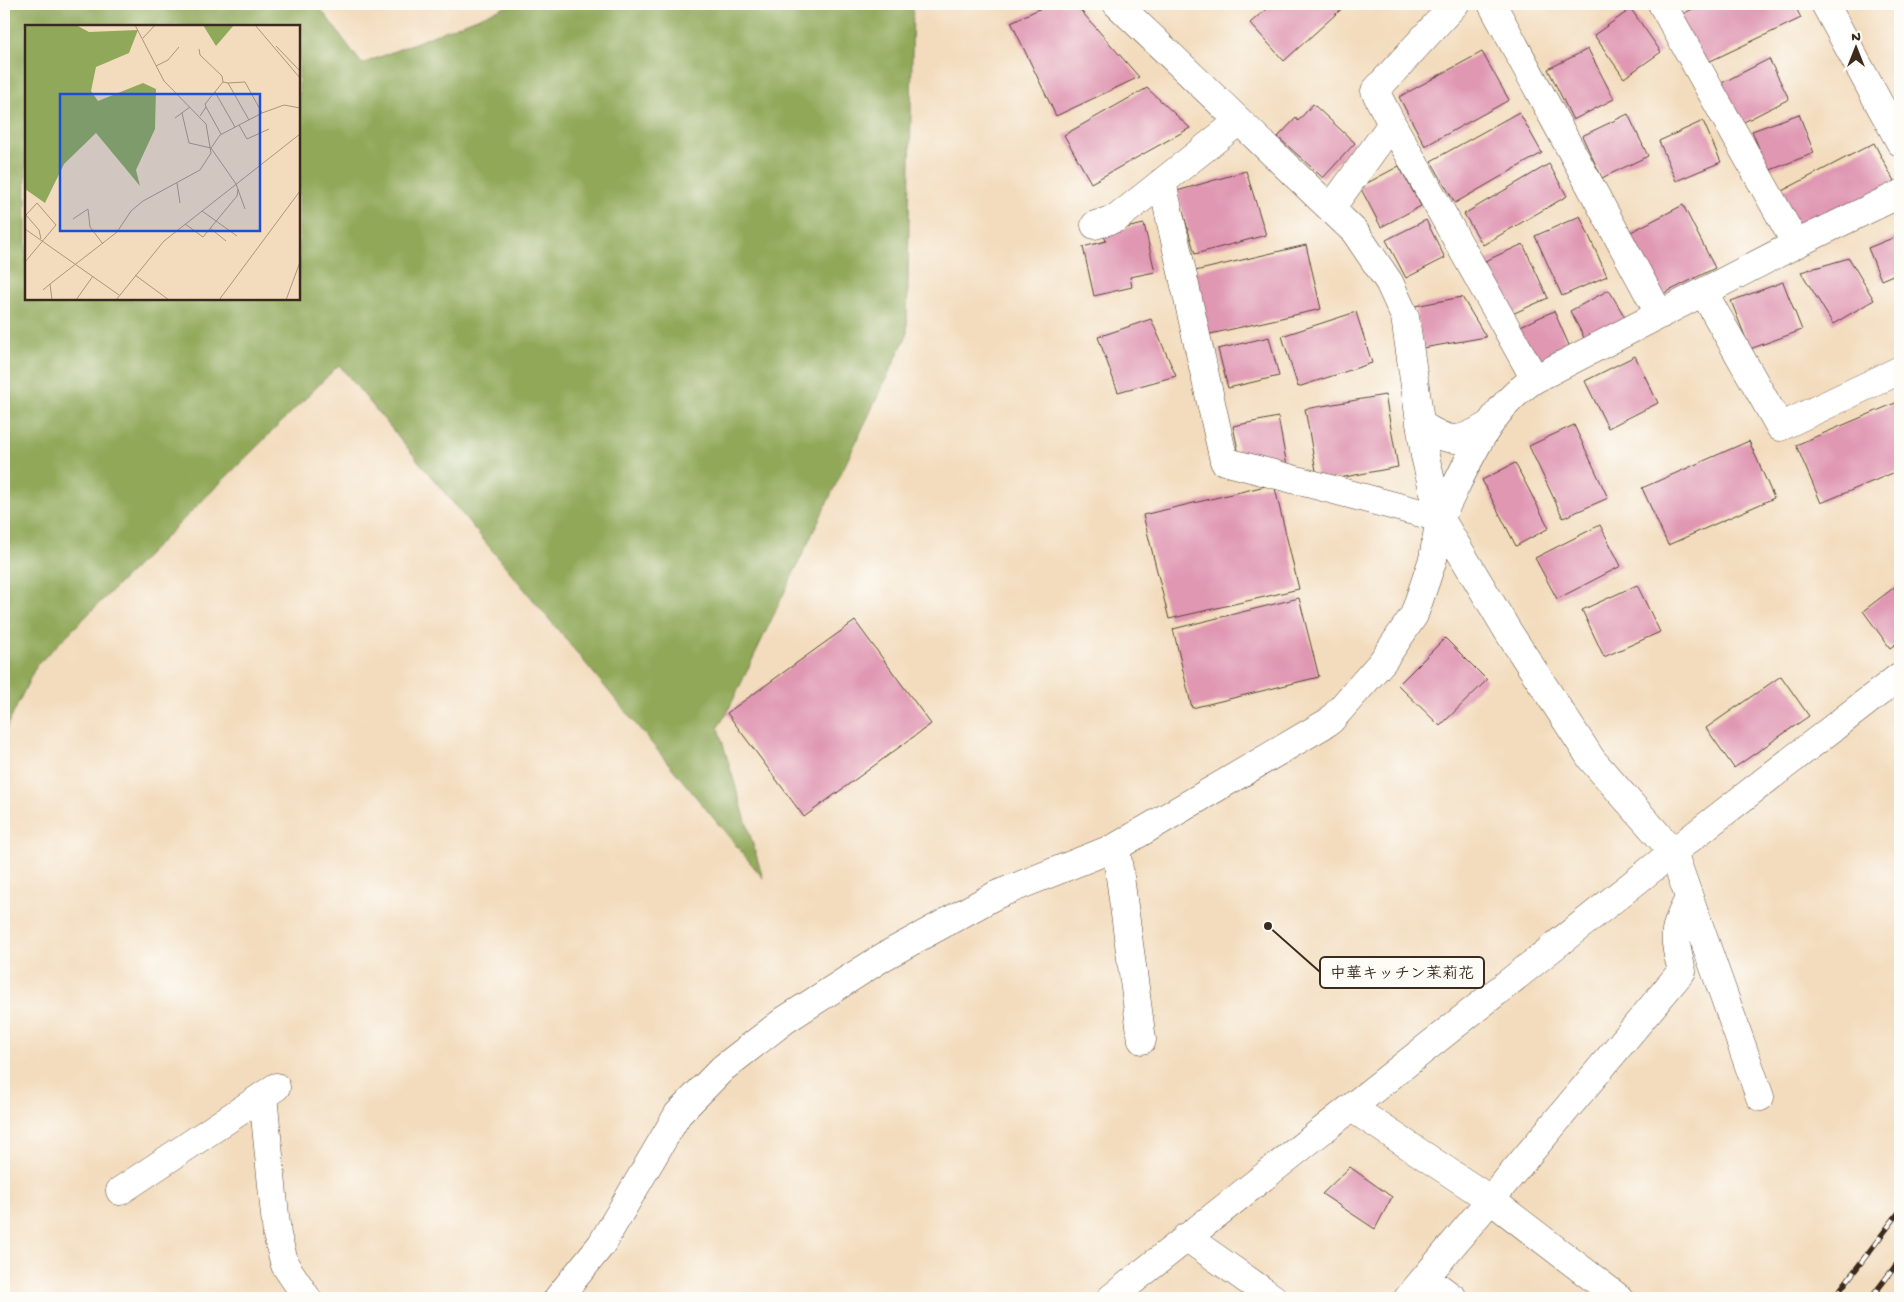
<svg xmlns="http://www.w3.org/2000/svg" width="1904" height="1302" font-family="'Gochi Hand','Klee One',sans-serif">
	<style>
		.forest { fill: #90a859; stroke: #66693c; fill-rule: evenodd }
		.building { fill: #e097b2 }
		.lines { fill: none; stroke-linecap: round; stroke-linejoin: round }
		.minor-casing { stroke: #574536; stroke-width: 29 }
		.minor { stroke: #fff; stroke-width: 28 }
		.rail-casing { stroke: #3b2a1e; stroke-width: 5.5 }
		.rail { stroke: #fdfcf7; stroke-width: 4; stroke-dasharray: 11; stroke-linecap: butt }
		.inset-road { fill: none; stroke: #a9957d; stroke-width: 1 }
		.view { fill: #1d4ed8; fill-opacity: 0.15; stroke: #1d4ed8; stroke-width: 2.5 }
		.inset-edge { fill: none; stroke: #3b2a1e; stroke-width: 2.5 }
		.leader { fill: none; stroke: #3b2a1e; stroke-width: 2 }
		.callout-dot { fill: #3b2a1e; stroke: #fdfcf7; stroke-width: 2 }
		.callout { fill: #fdfcf7; stroke: #3b2a1e; stroke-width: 2 }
		.callout-label { font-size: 16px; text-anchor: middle; font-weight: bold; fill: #3b2a1e }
	</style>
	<rect width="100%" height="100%" fill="#fdfcf7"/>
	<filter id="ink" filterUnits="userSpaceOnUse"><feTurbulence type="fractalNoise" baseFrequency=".02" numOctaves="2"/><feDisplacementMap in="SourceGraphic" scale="10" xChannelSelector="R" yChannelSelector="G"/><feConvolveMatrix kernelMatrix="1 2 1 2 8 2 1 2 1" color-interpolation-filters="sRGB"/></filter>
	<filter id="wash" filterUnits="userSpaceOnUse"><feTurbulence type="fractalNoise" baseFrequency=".0096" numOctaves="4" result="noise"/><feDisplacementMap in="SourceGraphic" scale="20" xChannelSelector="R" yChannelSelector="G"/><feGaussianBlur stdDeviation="1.12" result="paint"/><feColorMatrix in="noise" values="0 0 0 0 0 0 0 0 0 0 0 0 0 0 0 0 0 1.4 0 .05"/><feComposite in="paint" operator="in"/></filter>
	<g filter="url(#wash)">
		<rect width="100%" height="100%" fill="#f3dcbd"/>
		<path class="forest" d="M 4,4 L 317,4 L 362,64 L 512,4 L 913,4 L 907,335 L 727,713 L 718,727 L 763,878 L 339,365 L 36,666 L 4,733 ZM 26,26 L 299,26 L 299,299 L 26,299 Z"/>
		<g id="blocks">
			<path class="building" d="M 1050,4 L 1075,4 L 1139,77 L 1056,116 L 1011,22 Z
				M 1229,4 L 1239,4 L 1234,9 Z
				M 1272,4 L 1347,4 L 1284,61 L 1250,23 Z
				M 1703,4 L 1794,4 L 1801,18 L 1702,65 L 1678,16 Z
				M 1631,9 L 1661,52 L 1624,78 L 1594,35 Z
				M 1588,49 L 1614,99 L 1573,120 L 1548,69 Z
				M 1482,52 L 1509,100 L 1425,146 L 1399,97 Z
				M 1769,59 L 1789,99 L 1734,127 L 1714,87 Z
				M 1147,88 L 1190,128 L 1091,183 L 1064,135 Z
				M 1313,104 L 1355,143 L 1323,178 L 1278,137 L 1296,118 L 1298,121 Z
				M 1519,112 L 1542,153 L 1455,203 L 1431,161 Z
				M 1628,114 L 1648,156 L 1602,178 L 1582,136 Z
				M 1799,114 L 1814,153 L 1768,171 L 1752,131 Z
				M 1703,121 L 1721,162 L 1676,181 L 1659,141 Z
				M 1874,143 L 1896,185 L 1800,235 L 1778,193 Z
				M 1549,164 L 1567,196 L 1483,245 L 1464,214 Z
				M 1399,166 L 1421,206 L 1381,227 L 1360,187 Z
				M 1246,171 L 1266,235 L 1195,254 L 1177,191 Z
				M 1683,205 L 1715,268 L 1661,295 L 1629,233 Z
				M 1580,216 L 1607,276 L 1562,296 L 1535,236 Z
				M 1426,220 L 1445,258 L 1406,278 L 1386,240 Z
				M 1144,224 L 1155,272 L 1130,277 L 1132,287 L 1094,296 L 1083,247 L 1106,241 L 1103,233 Z
				M 1900,235 L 1900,272 L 1881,280 L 1868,248 Z
				M 1523,244 L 1548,298 L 1510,315 L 1485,261 Z
				M 1306,245 L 1321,309 L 1206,335 L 1191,272 Z
				M 1849,258 L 1874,300 L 1833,324 L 1801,272 Z
				M 1783,282 L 1802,330 L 1750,349 L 1731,301 Z
				M 1609,290 L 1627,321 L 1587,343 L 1570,311 Z
				M 1462,297 L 1486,337 L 1423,348 L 1415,306 Z
				M 1554,311 L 1572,352 L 1533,370 L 1514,329 Z
				M 1356,312 L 1372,363 L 1298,387 L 1282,336 Z
				M 1151,319 L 1176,376 L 1118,392 L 1098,337 Z
				M 1269,337 L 1279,376 L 1228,388 L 1218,349 Z
				M 1635,356 L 1658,403 L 1608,428 L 1585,381 Z
				M 1385,395 L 1398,467 L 1318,482 L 1305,409 Z
				M 1900,401 L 1900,470 L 1821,503 L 1796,445 Z
				M 1278,417 L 1287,466 L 1243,474 L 1233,426 Z
				M 1574,425 L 1608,498 L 1563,518 L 1529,446 Z
				M 1749,441 L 1774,498 L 1668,545 L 1642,488 Z
				M 1515,463 L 1549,528 L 1516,546 L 1482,480 Z
				M 1274,484 L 1299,589 L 1169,619 L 1143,515 Z
				M 1600,525 L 1621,566 L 1557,599 L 1535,558 Z
				M 1900,583 L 1900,641 L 1890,648 L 1863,611 Z
				M 1637,585 L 1660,632 L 1604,657 L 1582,610 Z
				M 1299,598 L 1319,677 L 1192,708 L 1173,629 Z
				M 855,621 L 931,724 L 804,817 L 727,713 Z
				M 1445,638 L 1487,680 L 1440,726 L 1398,685 Z
				M 1781,676 L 1809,716 L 1734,768 L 1706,728 Z
				M 1350,1167 L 1392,1197 L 1375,1229 L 1322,1194 Z"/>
		</g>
	</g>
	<g filter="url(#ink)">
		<use href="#blocks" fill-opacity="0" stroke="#574536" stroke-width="1"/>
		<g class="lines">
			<g class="minor-casing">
				<path id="minor" d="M 1492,4 L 1660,315
					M 1662,4 L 1796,244
					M 1825,4 L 1900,142
					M 1392,124 L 1375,91 L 1455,4
					M 1162,182 L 1224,461 L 1440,518 L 1509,633 L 1592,760 L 1673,852 L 1760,1097
					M 1331,208 L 1392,124 L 1535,379
					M 1095,225 L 1117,218 L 1239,121
					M 1704,293 L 1780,427 L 1900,370
					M 1420,424 C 1449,443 1458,444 1487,426
					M 1440,518 C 1466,468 1486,410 1535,379 L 1796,244 L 1900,194
					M 1116,847 L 1142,1040
					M 263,1096 L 277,1235 L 285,1265 L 307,1298
					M 1352,1108 L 1491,1200 L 1619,1298
					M 120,1191 L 276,1087
					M 1186,1237 L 1273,1298
					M 1426,1278 L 1453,1298
					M 558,1298 L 601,1245 L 678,1114 L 723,1068 L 785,1020 L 883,957 L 996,895 L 1116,847 L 1330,721 L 1382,662 L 1414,615 L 1433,559 L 1440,518 L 1425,456 L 1405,317 L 1389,282 L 1355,232 L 1117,4
					M 1111,1298 L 1673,852 L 1900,676
					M 1408,1298 L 1682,971 C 1673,937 1672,930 1689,899"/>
			</g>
			<use href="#minor" class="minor"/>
			<g class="rail-casing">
				<path id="rail" d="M 1834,1298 L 1900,1211
					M 1871,1298 L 1900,1260"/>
			</g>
			<use href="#rail" class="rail"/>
		</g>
	</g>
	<g transform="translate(25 25)">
		<rect width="275" height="275" fill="#f3dcbd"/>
		<path d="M 0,0 L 51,0 L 64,7 L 113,5 L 104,28 L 71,42 L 66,66 L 73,76 L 118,58 L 131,64 L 130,104 L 111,145 L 115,161 L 71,108 L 39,139 L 20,178 L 0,164 ZM 178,0 L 209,0 L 191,21 Z" fill="#90a859"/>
		<path class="inset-road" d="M 230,0 L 275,53M 118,13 L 130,0M 251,21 L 275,46M 174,24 L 175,30 L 197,51 L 198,57 L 203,58 L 224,95M 131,41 L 143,35 L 154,22M 203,58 L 220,57 L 237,88M 190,67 L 210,102M 181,82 L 180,79 L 198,57M 157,88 L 164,118 L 186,123 L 211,159 L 220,184M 175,91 L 181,82 L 196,109M 150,93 L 165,82M 214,100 L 222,114 L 244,104M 186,123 L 195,110 L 237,88 L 259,80 L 275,83M 152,158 L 155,178M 63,184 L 65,202 L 78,219M 177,186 L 212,211M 0,189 L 14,205 L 16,214M 48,194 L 63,184M 160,199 L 178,212 L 212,171 L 213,164M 185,203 L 201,216M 0,204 L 94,270M 0,237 L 31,200 L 12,178 L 1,190M 110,250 L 144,275M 25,259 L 92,207 L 106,186 L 118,176 L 175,145 L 186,128 L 181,99 L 139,56 L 110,0M 18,265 L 25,259 L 27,275M 51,275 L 68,251M 91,275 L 139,216 L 275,109M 194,275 L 275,166M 261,275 L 275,237"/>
		<path class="view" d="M 35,69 L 235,69 L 235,206 L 35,206 Z"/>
		<rect width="275" height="275" class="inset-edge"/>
	</g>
	<path class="leader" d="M1268 926L1320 972"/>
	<circle class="callout-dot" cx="1268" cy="926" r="5"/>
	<rect class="callout" x="1320" y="957" width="164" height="31" rx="5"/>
	<g class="callout-label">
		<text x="1402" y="978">中華キッチン茉莉花</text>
	</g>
	<rect width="1904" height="1302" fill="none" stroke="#fdfcf7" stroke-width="20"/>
	<g transform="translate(1856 48)" stroke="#fdfcf7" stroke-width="4" paint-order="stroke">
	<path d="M0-4L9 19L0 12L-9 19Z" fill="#3b2a1e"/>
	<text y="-8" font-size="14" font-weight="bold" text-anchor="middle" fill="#3b2a1e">N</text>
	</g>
</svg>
